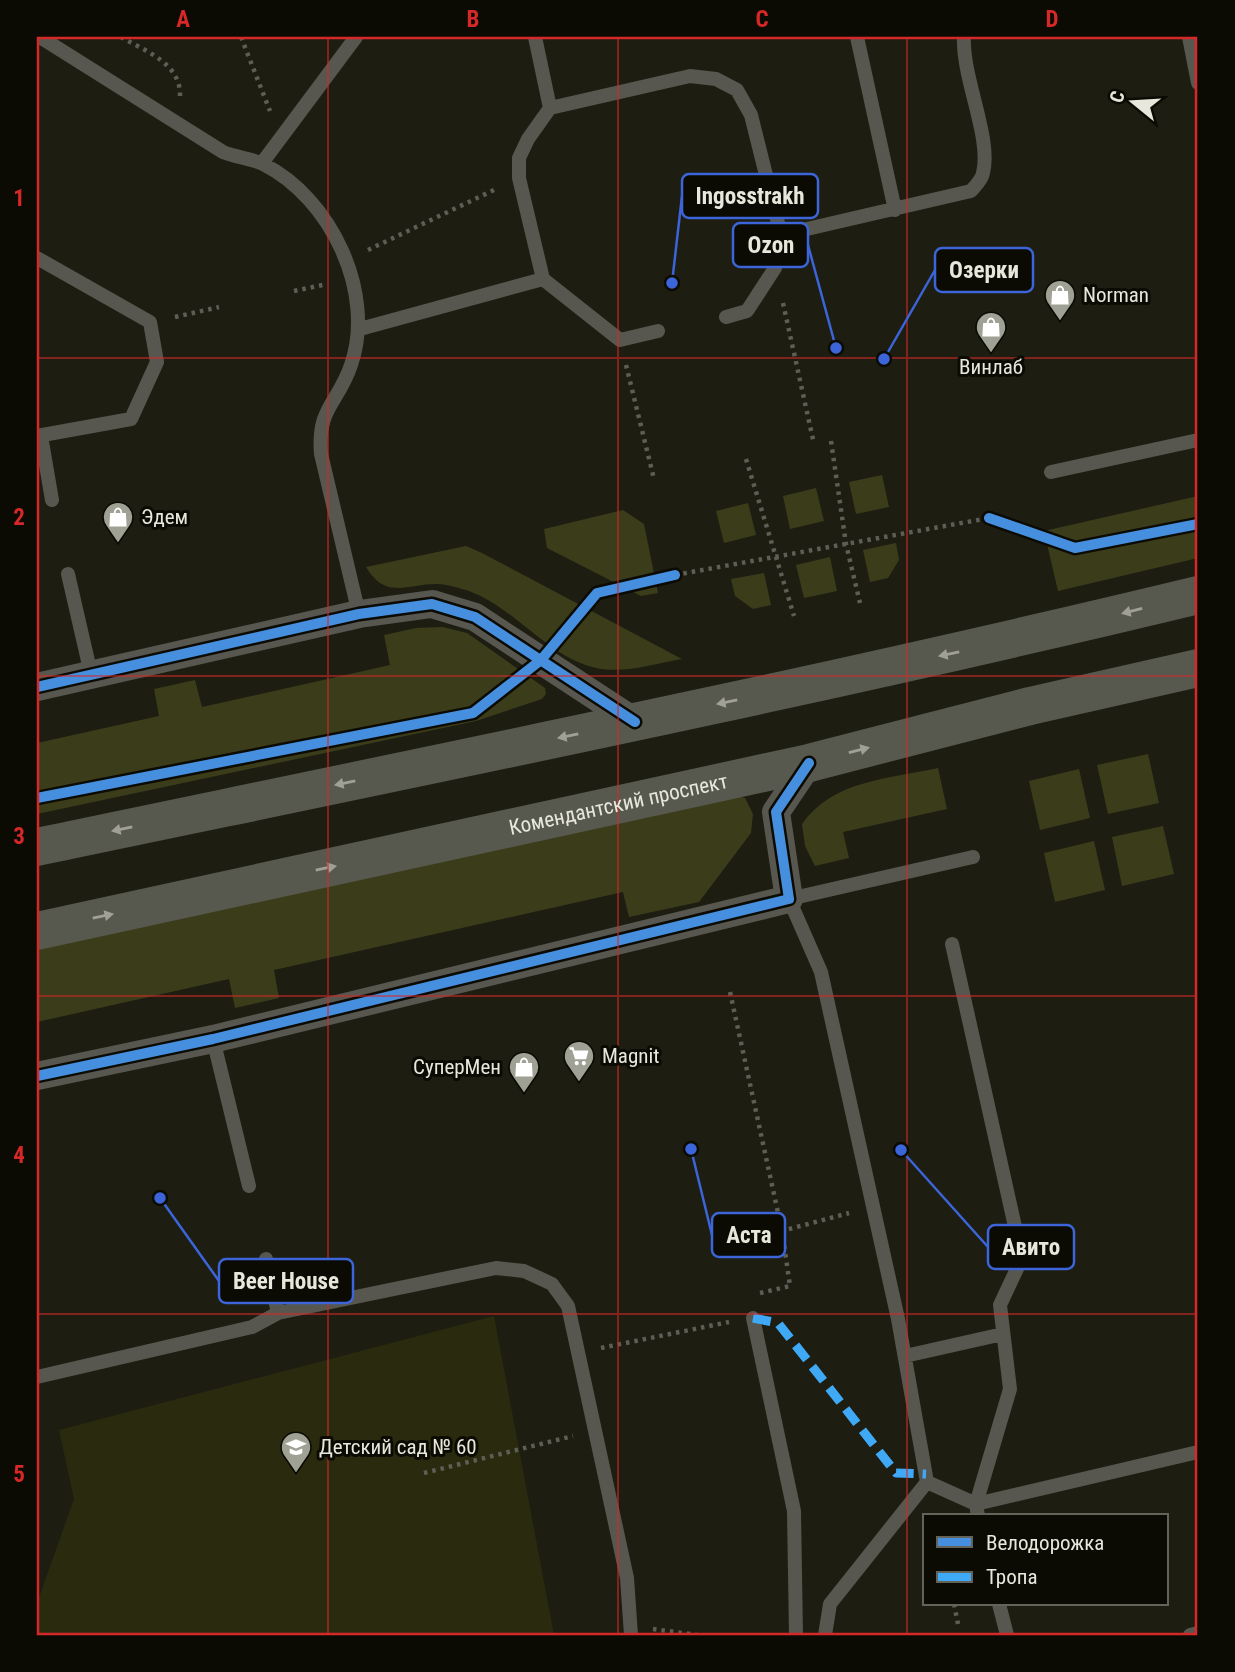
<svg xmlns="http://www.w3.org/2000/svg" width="1235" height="1672" font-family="'Roboto Condensed',sans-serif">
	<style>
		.built { fill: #2a2a0f }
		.green { fill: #3b3d1a }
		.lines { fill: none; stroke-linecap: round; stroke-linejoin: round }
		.path { stroke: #5d5e56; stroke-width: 4.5; stroke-dasharray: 3.5 5; stroke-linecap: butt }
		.lane { stroke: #57574f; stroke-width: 14 }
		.street { stroke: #57574f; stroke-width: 28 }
		.secondary { stroke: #58594e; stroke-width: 38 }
		.quiet { stroke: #3fa9f5; stroke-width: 9; stroke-dasharray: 18 9; stroke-linecap: butt }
		.cycleway-casing { stroke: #0b0b04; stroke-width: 15 }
		.cycleway { stroke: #468fdf; stroke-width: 10 }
		.oneway { fill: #a0a094 }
		.grid { fill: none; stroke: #d62828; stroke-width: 2; stroke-opacity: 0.55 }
		.labels { text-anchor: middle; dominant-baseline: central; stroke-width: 6; stroke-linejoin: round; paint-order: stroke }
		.poi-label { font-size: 21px; fill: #e7e8db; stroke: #0b0b04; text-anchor: start }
		.street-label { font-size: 21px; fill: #e7e8db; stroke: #0b0b04 }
		.leader { fill: none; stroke: #3b65d8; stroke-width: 2.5 }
		.callout-dot { fill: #3b65d8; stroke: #0b0b04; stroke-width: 2.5 }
		.callout { fill: #0b0b04; stroke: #3b65d8; stroke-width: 2.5 }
		.callout-label { font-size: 23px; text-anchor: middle; font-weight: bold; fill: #e7e8db }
		.neatline { fill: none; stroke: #d62828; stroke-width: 2.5 }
		.grid-label { font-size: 23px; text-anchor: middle; font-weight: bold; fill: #d62828 }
	</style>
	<rect width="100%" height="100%" fill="#1d1d12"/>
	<path class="built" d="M 494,1316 L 554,1635 L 37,1635 L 37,1603 L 74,1499 L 59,1430 Z"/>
	<path class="green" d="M 882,475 L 889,507 L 856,514 L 849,482 Z
		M 816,488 L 824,521 L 790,529 L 783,496 Z
		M 1198,496 L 1198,558 L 1058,591 L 1044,531 Z
		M 748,503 L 756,535 L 724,543 L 716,511 Z
		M 623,510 L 644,524 L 658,593 L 641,596 L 547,548 L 544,529 Z
		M 896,543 L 899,560 L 888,578 L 870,582 L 863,550 Z
		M 466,546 L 482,553 L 682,659 C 653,664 621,675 592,667 C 547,655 513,607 469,591 C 459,588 447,584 437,584 C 406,584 386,600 366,567 Z
		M 830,557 L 837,591 L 804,598 L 796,565 Z
		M 764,573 L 771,605 L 753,609 L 735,596 L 731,579 Z
		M 443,627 L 467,633 L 545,688 L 546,694 L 542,699 L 476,721 L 37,814 L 37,743 L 159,716 L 154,689 L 195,680 L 202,707 L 390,665 L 384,635 L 416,628 Z
		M 1148,754 L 1159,803 L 1108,814 L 1097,765 Z
		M 938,768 L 947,809 L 843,832 L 849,858 L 815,866 L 805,846 L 802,824 C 833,780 888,779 938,768 Z
		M 1079,769 L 1090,818 L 1040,830 L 1029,781 Z
		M 729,793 L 745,798 L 753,814 L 751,833 L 699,902 L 629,917 L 623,892 L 274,970 L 279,998 L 235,1008 L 229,979 L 37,1022 L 37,950 Z
		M 1163,826 L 1174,874 L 1122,886 L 1112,837 Z
		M 1094,841 L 1105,890 L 1055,902 L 1044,853 Z"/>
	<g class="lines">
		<path class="path" d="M 121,37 C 145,51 181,63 180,96
			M 241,37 L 270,111
			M 368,250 L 496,189
			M 294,291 L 327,284
			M 783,303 L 814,444
			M 175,317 L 219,307
			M 626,365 L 654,479
			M 831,441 L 846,544 L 860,603
			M 746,459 L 794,616
			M 675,575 L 989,518
			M 730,992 L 782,1231
			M 760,1293 L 790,1286 L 782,1231 L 849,1213
			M 601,1348 L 729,1322
			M 424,1473 L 573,1436
			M 954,1604 L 958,1624
			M 653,1629 L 697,1635"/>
		<path class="lane" d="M 40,37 L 223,152 C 235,157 253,159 263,164 C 331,198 376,293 351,365 C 338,404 317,407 321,454 L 359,614
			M 535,37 L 550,108 L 528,139 L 519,158 L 519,178 L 543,279 L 620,340 L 658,331
			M 857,37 L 895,210
			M 1189,37 L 1198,83
			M 550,108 L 690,76 L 716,79 L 737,90 L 751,115 L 781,235
			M 262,163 L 356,37
			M 37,258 L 150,322 L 157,362 L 131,419 L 37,436
			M 726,317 L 747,311 L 775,268 L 781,235 L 971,191 C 975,186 982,180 983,173 C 992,138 962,78 964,37
			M 360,329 L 543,279
			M 41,436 L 52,500
			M 1051,472 L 1198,440
			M 68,574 L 91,674
			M 973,857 L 789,899 L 821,972 L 898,1319 L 927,1482 L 976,1504 L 978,1516
			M 952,944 L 1022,1258 L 1000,1305 L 1010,1389 L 976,1504 L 1198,1452
			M 213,1039 L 249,1186
			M 278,1313 L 496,1268 L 524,1271 L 552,1284 L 568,1306 L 627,1578 L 631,1635
			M 753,1318 L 794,1511 L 796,1635
			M 905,1356 L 1003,1334
			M 37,1377 L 252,1327 L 278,1313 L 266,1259
			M 999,1604 L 1007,1635
			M 825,1635 L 830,1604 L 927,1482
			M 1190,1635 L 1198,1633"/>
		<path class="street" d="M 37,687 L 359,614 L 432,604 L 475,617 L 635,722
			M 37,1076 L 213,1039 L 789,899 L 776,812 L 809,763"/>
		<g class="secondary">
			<path d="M 37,847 C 425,766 813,688 1198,595"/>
			<path id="s1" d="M 37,931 L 809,763 L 1030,706 L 1198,668"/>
		</g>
		<path class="quiet" d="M 753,1318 L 778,1323 L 896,1473 L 926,1474"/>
		<g class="cycleway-casing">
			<path id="cycleway" d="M 989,518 L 1075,548 L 1198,524
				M 37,687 L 359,614 L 432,604 L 475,617 L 635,722
				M 37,798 L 473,713 L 541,660 L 597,593 L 675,575
				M 37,1076 L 213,1039 L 789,899 L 776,812 L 809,763"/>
		</g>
		<use href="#cycleway" class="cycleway"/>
	</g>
	<defs><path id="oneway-solid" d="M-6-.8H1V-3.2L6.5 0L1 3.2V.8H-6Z" transform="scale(1.75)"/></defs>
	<g class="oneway">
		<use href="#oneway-solid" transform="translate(1132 611) rotate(166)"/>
		<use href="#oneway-solid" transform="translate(949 654) rotate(168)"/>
		<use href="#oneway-solid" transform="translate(727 702) rotate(168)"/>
		<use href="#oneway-solid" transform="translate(568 736) rotate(168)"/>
		<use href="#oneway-solid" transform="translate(859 750) rotate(-14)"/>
		<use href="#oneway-solid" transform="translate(345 783) rotate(168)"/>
		<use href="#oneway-solid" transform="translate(122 829) rotate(168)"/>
		<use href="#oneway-solid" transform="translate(326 868) rotate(-12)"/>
		<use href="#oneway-solid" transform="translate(103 916) rotate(-12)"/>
	</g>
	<path class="grid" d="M 328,37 L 328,1635M 618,37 L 618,1635M 907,37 L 907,1635M 37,358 L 1198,358M 37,676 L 1198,676M 37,996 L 1198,996M 37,1314 L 1198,1314"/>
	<defs>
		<g id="shop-pin" transform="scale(1.575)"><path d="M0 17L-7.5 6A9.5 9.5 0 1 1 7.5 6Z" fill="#a0a195" stroke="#0b0b04"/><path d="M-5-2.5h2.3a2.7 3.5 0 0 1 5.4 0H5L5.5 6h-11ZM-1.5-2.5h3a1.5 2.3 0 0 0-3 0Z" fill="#fff"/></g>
		<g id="supermarket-pin" transform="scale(1.575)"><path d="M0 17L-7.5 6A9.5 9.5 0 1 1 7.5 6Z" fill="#a0a195" stroke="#0b0b04"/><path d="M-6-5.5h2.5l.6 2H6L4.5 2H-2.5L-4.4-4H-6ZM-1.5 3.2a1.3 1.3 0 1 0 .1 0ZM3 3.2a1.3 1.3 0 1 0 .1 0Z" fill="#fff"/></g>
		<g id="school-pin" transform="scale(1.575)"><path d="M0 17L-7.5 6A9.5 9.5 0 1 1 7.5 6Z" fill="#a0a195" stroke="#0b0b04"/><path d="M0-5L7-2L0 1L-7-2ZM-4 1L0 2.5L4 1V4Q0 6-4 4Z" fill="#fff"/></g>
	</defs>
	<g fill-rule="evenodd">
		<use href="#shop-pin" x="1060" y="295"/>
		<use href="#shop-pin" x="991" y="327"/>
		<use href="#shop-pin" x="118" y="517"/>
		<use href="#supermarket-pin" x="579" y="1056"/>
		<use href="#shop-pin" x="524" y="1067"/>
		<use href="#school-pin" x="296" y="1447"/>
	</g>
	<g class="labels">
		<g class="poi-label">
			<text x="1083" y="295">Norman</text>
			<text x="991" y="367" text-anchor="middle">Винлаб</text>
			<text x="141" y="517">Эдем</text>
			<text x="602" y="1056">Magnit</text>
			<text x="501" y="1067" text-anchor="end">СуперМен</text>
			<text x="319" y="1447">Детский сад № 60</text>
		</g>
		<g class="street-label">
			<text stroke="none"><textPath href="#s1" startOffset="595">Комендантский проспект</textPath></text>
		</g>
	</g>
	<path class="leader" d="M672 283L682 196M836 348L808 245M884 359L935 270M691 1149L712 1235M901 1150L988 1247M160 1198L219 1281"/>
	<g class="callout-dot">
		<circle cx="672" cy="283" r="7"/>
		<circle cx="836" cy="348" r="7"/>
		<circle cx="884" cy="359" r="7"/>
		<circle cx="691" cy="1149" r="7"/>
		<circle cx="901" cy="1150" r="7"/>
		<circle cx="160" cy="1198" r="7"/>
	</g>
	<g class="callout">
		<rect x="682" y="174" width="136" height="44" rx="7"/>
		<rect x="733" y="223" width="75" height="44" rx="7"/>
		<rect x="935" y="248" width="98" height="44" rx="7"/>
		<rect x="712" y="1213" width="73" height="44" rx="7"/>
		<rect x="988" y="1225" width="86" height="44" rx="7"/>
		<rect x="219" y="1259" width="134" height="44" rx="7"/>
	</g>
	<g class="callout-label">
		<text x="750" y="204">Ingosstrakh</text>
		<text x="771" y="253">Ozon</text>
		<text x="984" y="278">Озерки</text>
		<text x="749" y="1243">Аста</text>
		<text x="1031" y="1255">Авито</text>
		<text x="286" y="1289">Beer House</text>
	</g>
	<rect width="1235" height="1672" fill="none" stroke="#0b0b04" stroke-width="77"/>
	<rect x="923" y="1514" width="245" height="91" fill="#0b0b04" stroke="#63635a" stroke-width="2"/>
	<rect x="937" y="1537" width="35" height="10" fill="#468fdf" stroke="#63635a" stroke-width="2"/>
	<text x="986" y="1550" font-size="21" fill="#e7e8db">Велодорожка</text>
	<rect x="937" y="1572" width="35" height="10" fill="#3fa9f5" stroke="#63635a" stroke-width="2"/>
	<text x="986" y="1584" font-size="21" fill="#e7e8db">Тропа</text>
	<g transform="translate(1133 102) rotate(288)" stroke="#0b0b04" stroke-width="5" paint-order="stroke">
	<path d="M0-5L12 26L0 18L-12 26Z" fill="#e7e8db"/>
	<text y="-10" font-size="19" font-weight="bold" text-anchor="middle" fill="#e7e8db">С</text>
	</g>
	<rect x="38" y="38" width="1158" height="1596" class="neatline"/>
	<g class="grid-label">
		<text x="183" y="27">A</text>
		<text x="473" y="27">B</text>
		<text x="762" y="27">C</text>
		<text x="1052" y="27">D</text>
		<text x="19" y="206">1</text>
		<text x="19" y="525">2</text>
		<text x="19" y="844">3</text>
		<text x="19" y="1163">4</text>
		<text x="19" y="1482">5</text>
	</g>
</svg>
